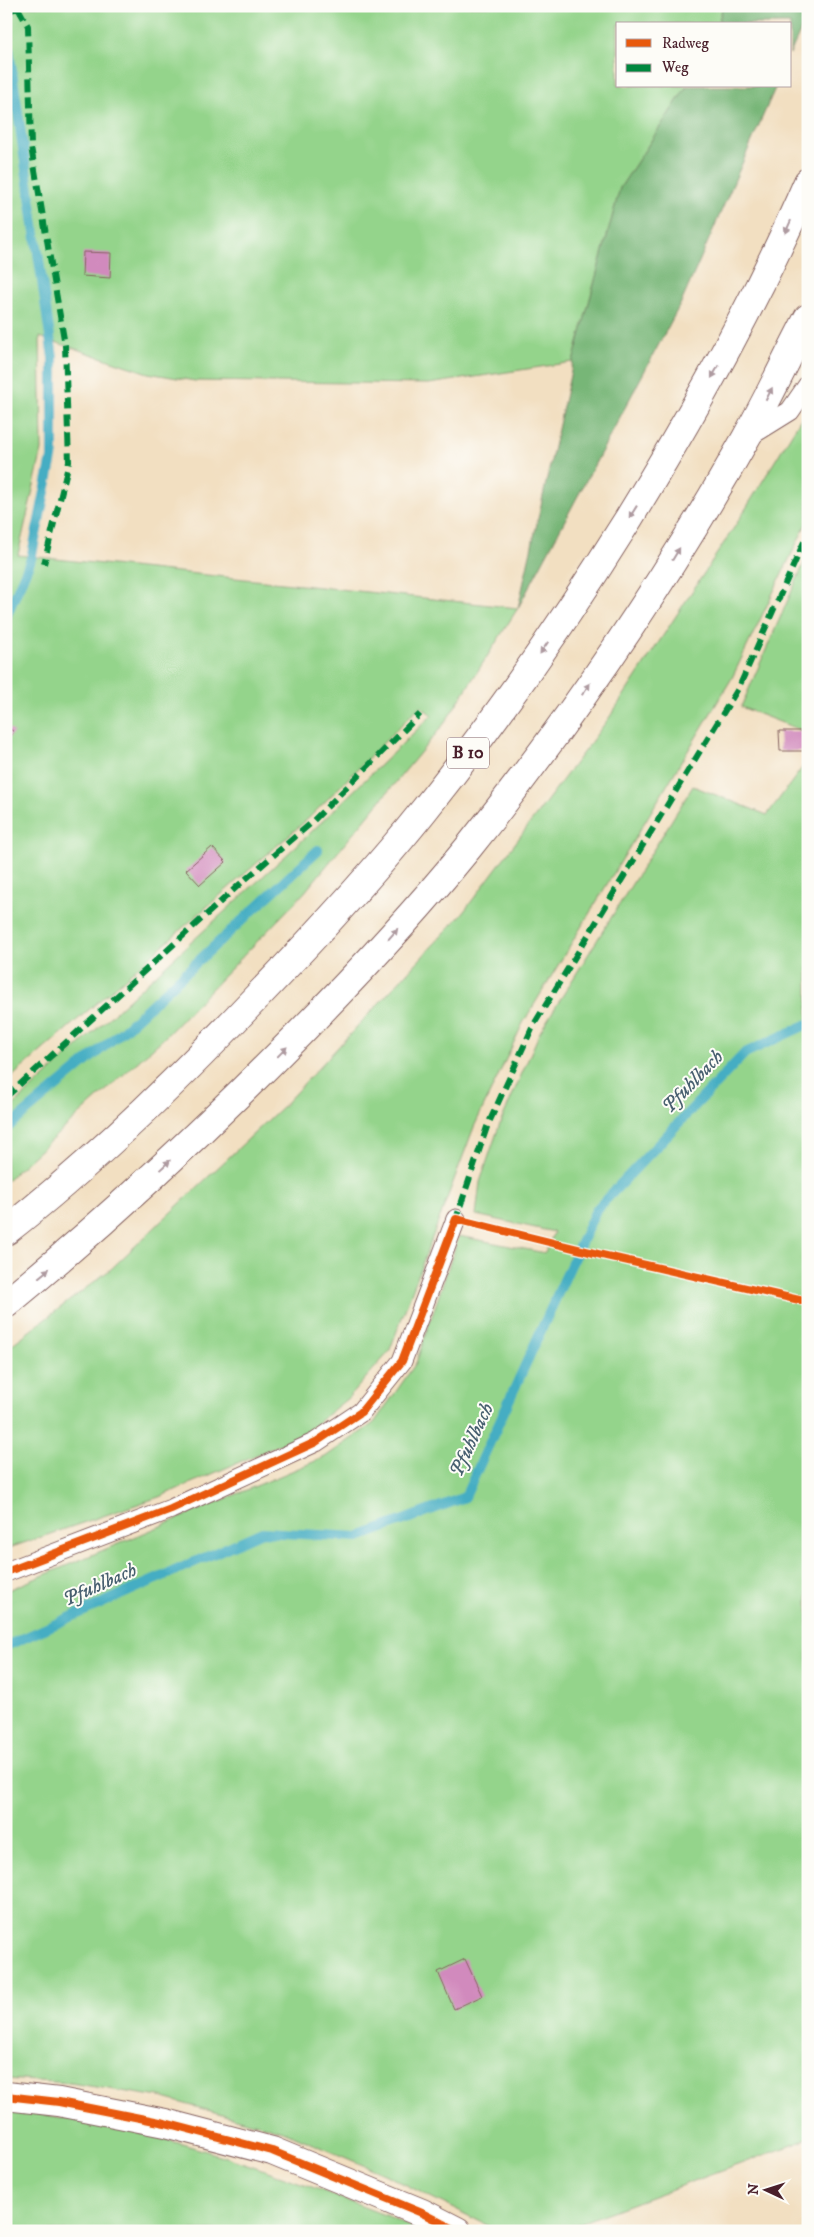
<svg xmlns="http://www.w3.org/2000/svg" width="814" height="2237" font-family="'IM FELL DW Pica',serif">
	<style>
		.green { fill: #94d48b; stroke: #6f7a5b }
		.forest { fill: #77b677; stroke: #606a51 }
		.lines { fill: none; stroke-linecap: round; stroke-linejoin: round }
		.stream { stroke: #44adc3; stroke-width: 10 }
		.building { fill: #d18abd }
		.service-casing { stroke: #856260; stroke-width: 21 }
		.tertiary-casing { stroke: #856260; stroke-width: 30 }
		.trunk-casing { stroke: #856260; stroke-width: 30 }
		.service { stroke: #fff; stroke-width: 19 }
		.tertiary { stroke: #fff; stroke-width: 28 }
		.trunk { stroke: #fff; stroke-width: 28 }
		.quiet { stroke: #00873e; stroke-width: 6; stroke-dasharray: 12 6; stroke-linecap: butt }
		.cycleway-casing { stroke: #fdfcf7; stroke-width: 11 }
		.cycleway { stroke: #e8590c; stroke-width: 8 }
		.oneway { fill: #ae9aa0 }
		.labels { text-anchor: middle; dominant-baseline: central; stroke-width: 4; stroke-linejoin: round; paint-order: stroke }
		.shield { fill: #fdfcf7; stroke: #806168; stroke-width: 1 }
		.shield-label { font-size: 18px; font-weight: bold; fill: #4a1f2b }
		.water-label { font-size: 20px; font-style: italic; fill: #475f6f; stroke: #fdfcf7 }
	</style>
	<rect width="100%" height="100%" fill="#fdfcf7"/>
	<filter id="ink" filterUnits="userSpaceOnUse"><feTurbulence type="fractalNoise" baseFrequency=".02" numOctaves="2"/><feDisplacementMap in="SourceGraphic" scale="10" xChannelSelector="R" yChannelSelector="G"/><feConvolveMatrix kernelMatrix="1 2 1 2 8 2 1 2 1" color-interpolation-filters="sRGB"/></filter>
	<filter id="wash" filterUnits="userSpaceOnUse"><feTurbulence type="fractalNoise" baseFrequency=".0096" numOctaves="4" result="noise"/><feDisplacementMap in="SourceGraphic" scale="20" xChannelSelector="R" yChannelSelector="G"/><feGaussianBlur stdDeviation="1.12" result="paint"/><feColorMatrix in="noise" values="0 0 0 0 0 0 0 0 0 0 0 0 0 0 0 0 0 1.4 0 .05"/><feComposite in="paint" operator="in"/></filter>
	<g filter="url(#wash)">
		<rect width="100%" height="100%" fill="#f2dfc1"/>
		<path class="green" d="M 6,6 L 723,6 L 718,24 L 618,24 L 618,86 L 687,86 L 620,188 L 573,362 L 429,384 L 195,381 L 148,373 L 40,337 L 42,450 L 18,555 L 518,608 L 444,724 L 304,893 L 164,1038 L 6,1181 L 6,1112 L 307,836 L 432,715 L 420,706 L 310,817 L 6,1082 Z
			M 808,407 L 808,520 L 732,678 L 523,1023 L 474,1127 L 389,1352 L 348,1398 L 302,1435 L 159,1497 L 6,1549 L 6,1349 L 111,1269 L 284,1105 L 462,914 L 609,718 L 737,523 Z
			M 808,554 L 808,733 L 741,707 Z
			M 808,760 L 808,2139 L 558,2231 L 499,2231 L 384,2174 L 283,2131 L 160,2097 L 70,2083 L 6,2079 L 6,1591 L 325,1457 L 374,1423 L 416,1363 L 459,1236 L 545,1253 L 554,1232 L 476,1215 L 480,1182 L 499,1126 L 540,1032 L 693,786 L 767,815 Z
			M 6,2111 C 118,2120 229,2155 333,2195 C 362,2207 393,2217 421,2231 L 6,2231 Z"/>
		<path class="forest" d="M 723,6 L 808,6 L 808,14 L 790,54 L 790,24 L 718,24 Z
			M 687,86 L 776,86 L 682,301 L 518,608 L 573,362 L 620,188 Z"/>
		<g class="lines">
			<path class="stream" d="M 6,617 L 31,559 L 53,453 L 53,358 L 9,50
				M 6,1129 L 125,1029 L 318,850
				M 6,1646 L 262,1532 L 359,1537 L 465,1497 L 596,1210 L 745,1053 L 808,1024"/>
		</g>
		<g id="blocks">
			<path class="building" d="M 83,252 L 111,253 L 110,278 L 82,276 Z
				M 6,726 L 14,732 L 6,741 Z
				M 779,731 L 808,731 L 807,751 L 780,751 Z
				M 212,847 L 226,862 L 200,885 L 186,870 Z
				M 465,1959 L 482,1996 L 454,2009 L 438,1972 Z"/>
		</g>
	</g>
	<g filter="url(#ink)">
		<use href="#blocks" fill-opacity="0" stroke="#856260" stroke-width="1"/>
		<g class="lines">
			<g class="service-casing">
				<path id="service" d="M 748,437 L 790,411 L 808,385
					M 6,1572 L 171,1509 L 316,1442 L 361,1412 L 402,1361 L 456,1219"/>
			</g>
			<g class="tertiary-casing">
				<path id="tertiary" d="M 6,2096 L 59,2102 L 165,2123 L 272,2151 L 422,2213 L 457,2231"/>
			</g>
			<g class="trunk-casing">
				<path id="trunk" d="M 6,1231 C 94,1162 174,1084 251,1003 C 311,941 371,877 425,809 C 499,716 566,619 629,518 C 696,409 757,300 808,182
					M 6,1304 C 109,1219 206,1129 299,1034 C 358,974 415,913 468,848 C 569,722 667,579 746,438 C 768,399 787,358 808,318"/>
			</g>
			<use href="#service" class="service"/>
			<use href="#tertiary" class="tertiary"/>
			<use href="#trunk" class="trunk"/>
			<path class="quiet" d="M 18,8 L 28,26 L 31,147 L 65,345 L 69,462 L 44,564
				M 6,12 L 23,6
				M 6,1097 L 240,884 L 310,824 L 420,714
				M 460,1220 L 456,1219 L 487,1127 L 533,1026 L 739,687 L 808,533"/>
			<g class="cycleway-casing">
				<path id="cycleway" d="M 6,1572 L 171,1509 L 316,1442 L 361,1412 L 402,1361 L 456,1219 L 602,1255 L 808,1302
					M 6,2096 L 59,2102 L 165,2123 L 272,2151 L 422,2213 L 457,2231"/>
			</g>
			<use href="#cycleway" class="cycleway"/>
		</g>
		<defs><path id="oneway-solid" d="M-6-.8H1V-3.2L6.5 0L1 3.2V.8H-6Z" transform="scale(1.25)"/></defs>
		<g class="oneway">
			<use href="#oneway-solid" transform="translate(788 227) rotate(114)"/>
			<use href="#oneway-solid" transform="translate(715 372) rotate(120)"/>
			<use href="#oneway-solid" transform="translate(769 394) rotate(-63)"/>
			<use href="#oneway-solid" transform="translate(633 512) rotate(122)"/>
			<use href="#oneway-solid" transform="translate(676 554) rotate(-59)"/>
			<use href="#oneway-solid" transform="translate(544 648) rotate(124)"/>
			<use href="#oneway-solid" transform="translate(586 689) rotate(-56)"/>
			<use href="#oneway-solid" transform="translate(393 934) rotate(-49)"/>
			<use href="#oneway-solid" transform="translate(282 1052) rotate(-46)"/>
			<use href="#oneway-solid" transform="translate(165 1165) rotate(-43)"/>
			<use href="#oneway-solid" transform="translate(44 1273) rotate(-40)"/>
		</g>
	</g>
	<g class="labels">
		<rect class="shield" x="447" y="737.5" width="42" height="31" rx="4"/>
		<g class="shield-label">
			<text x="468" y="753">B 10</text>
		</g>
		<g class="water-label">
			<text transform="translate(693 1082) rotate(-46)">Pfuhlbach</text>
			<text transform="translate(472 1440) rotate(-65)">Pfuhlbach</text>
			<text transform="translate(100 1585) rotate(-24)">Pfuhlbach</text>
		</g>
	</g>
	<rect width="814" height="2237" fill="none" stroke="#fdfcf7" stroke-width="25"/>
	<rect x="616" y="22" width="175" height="65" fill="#fdfcf7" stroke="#b5a4a5"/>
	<rect x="626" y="39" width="25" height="8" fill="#e8590c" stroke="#b5a4a5"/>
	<text x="662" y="48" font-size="15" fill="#4a1f2b">Radweg</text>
	<rect x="626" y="64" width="25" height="8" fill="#00873e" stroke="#b5a4a5"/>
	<text x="662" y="72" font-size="15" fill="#4a1f2b">Weg</text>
	<g transform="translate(766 2190) rotate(274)" stroke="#fdfcf7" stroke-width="4" paint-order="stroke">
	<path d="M0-4L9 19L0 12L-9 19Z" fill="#4a1f2b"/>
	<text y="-8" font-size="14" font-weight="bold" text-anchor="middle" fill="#4a1f2b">N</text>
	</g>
</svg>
